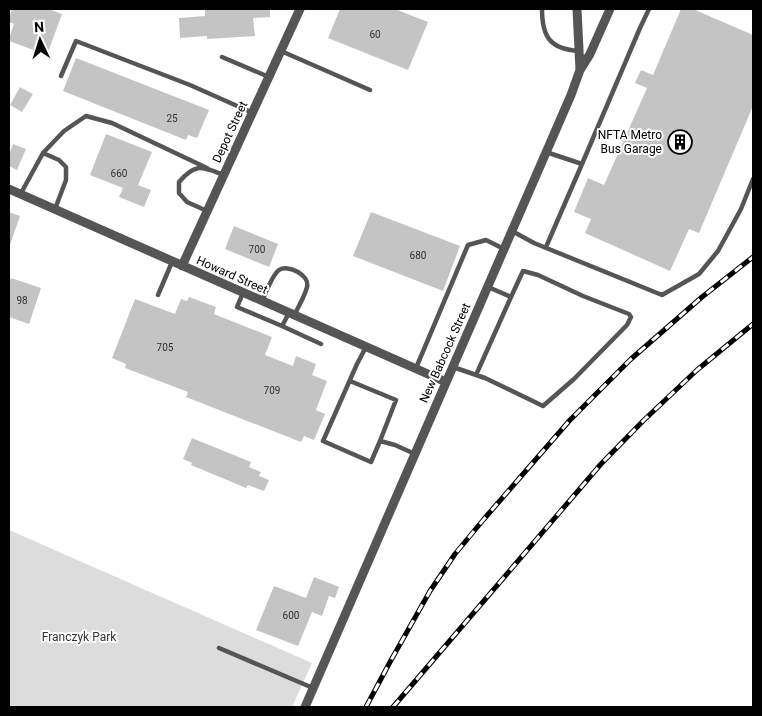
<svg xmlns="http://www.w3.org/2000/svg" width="762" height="716" font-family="Roboto,sans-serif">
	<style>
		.green { fill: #dcdcdc }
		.building { fill: #c4c4c4 }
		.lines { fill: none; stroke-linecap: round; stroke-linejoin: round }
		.service { stroke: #555; stroke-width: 4.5 }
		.minor { stroke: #555; stroke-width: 9 }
		.rail-casing { stroke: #000; stroke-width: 5 }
		.rail { stroke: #fff; stroke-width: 3; stroke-dasharray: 9; stroke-linecap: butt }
		.labels { text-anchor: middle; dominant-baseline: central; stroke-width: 4; stroke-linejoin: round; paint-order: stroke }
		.number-label { font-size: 10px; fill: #313131 }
		.street-label { font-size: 12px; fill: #000; stroke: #fff }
		.poi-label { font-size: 12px; fill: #000; stroke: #fff; text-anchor: end }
		.park-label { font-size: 12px; fill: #333; stroke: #fff }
	</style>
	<rect width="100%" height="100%" fill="#fff"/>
	<path class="green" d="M 9,530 L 312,663 L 292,707 L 9,707 Z"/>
	<path class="building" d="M 12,9 L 48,9 L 62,14 L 47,55 L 9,41 L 9,38 L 14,24 L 9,22 L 9,18 Z
		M 205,9 L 270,9 L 270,17 L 253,18 L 255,36 L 207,39 L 207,36 L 180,38 L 179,18 L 205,16 Z
		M 340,9 L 395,9 L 428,22 L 408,70 L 328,38 Z
		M 681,9 L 693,9 L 753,35 L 753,106 L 699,233 L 689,229 L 670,271 L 585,233 L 591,219 L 574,212 L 588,178 L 604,185 L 647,88 L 635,83 L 641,70 L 653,75 Z
		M 76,58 L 209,110 L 197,138 L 188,135 L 186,140 L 63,91 Z
		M 20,87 L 33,94 L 22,112 L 10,105 Z
		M 106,134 L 152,152 L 138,185 L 151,190 L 144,207 L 119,197 L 123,188 L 90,175 Z
		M 13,144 L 26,149 L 17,170 L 9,166 L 9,155 Z
		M 9,212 L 20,216 L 10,245 L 9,245 Z
		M 371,212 L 460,246 L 443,291 L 353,256 Z
		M 234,226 L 278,244 L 269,267 L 225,249 Z
		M 11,278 L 41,288 L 29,324 L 9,317 L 9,283 Z
		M 189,297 L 216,307 L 214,314 L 272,337 L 265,355 L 293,366 L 296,356 L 316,364 L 312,375 L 327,381 L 316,410 L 325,414 L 314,440 L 304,436 L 301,442 L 186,397 L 188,392 L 125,368 L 126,364 L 112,358 L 135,299 L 175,314 L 181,299 L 187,301 Z
		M 192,438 L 251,462 L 249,467 L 261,472 L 259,476 L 269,480 L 264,491 L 248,485 L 246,488 L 191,465 L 192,463 L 183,459 Z
		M 314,577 L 339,587 L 335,598 L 329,596 L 322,616 L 312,612 L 298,646 L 256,630 L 274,586 L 306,598 Z"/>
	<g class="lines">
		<path class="service" d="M 542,9 C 542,37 550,49 579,51
			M 281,51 L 370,90
			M 222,57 L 269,77
			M 61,76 L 76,41 L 190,85 L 253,113
			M 43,153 L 59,160 L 66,167 L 66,180 L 55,209
			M 582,164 L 640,28 L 649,9
			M 20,195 L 43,153 L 64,131 L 86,116 L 112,123 L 207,168
			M 207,211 L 187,202 L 179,193 L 179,182 C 196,162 202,167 224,175
			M 512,231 L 534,243 L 662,295 L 699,274 L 718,251 L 741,209 L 753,179
			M 546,247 L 582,164 L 546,152
			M 243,293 L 237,307 L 282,326
			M 158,295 L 172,262
			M 262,301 C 266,293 272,275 279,270 C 288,264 310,275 307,287 C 305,296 298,307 294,316
			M 289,313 L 282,326 L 321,344
			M 366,347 L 357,364 L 323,441 L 371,462 L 380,441 L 395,445 L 415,454
			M 453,367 L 485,378 L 543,406 L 574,379 L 627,325 L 631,317 L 629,314 L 583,296 L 538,275 L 523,271 L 511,297 L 488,287
			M 416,368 L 468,245 L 486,240 L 504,249
			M 476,375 L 511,297
			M 350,381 L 396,400 L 380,441
			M 219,648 L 313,688"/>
		<path class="minor" d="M 577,9 L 580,70
			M 9,189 L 446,382
			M 182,266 L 300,9
			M 305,707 L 571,95 L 580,70 L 590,54 L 610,9"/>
		<g class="rail-casing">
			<path id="rail" d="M 366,707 L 390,662 L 430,591 L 455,554 L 484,519 L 570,420 L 631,359 L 702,297 L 753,257
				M 393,707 L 601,464 L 643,421 L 697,370 L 753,324"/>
		</g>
		<use href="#rail" class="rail"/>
	</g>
	<defs>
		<g id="building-ring" transform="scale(1.25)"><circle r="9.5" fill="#fff" stroke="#000" stroke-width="1.5"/><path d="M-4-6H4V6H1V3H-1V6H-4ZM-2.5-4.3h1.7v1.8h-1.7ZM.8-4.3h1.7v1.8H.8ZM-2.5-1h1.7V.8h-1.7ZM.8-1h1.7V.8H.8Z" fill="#000"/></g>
	</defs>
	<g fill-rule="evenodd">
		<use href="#building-ring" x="680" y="142"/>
	</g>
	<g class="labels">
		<g class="number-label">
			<text x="375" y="34">60</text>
			<text x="172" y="118">25</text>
			<text x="119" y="173">660</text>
			<text x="257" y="249">700</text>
			<text x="418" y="255">680</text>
			<text x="22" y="300">98</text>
			<text x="165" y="347">705</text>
			<text x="272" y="390">709</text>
			<text x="291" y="615">600</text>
		</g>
		<g class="street-label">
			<text transform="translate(230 132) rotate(-65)">Depot Street</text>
			<text transform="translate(232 275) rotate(24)">Howard Street</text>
			<text transform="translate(445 353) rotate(-66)">New Babcock Street</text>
		</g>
		<g class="poi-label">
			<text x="662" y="135">NFTA Metro<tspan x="662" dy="14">Bus Garage</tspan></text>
		</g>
		<g class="park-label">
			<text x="79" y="637">Franczyk Park</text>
		</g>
	</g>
	<rect width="762" height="716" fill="none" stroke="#000000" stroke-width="20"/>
	<g transform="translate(40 40) rotate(356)" stroke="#ffffff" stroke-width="4" paint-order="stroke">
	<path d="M0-4L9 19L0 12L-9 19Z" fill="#000000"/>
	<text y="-8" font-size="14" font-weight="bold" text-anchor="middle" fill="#000000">N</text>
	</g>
</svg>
